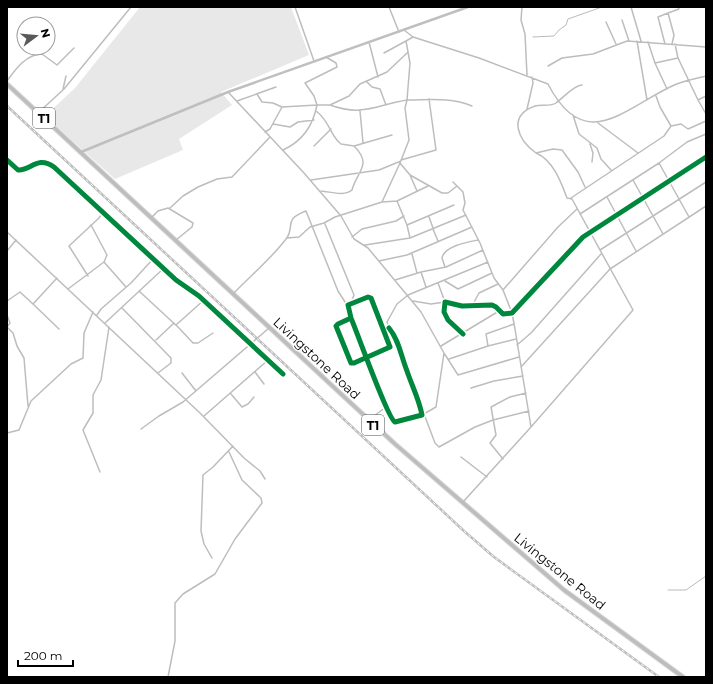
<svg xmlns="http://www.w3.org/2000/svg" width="713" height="684" font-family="Montserrat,sans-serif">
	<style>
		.green { fill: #e8e8e8 }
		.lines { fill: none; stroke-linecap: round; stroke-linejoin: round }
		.stream { stroke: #bababa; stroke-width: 1 }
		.trunk-casing { stroke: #dbdbdb; stroke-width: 5.5 }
		.minor { stroke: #bdbdbd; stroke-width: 1.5 }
		.secondary { stroke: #bfbfbf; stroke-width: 2.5 }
		.trunk { stroke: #bdbdbd; stroke-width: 3.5 }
		.rail-casing { stroke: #bdbdbd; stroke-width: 2.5 }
		.rail { stroke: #fff; stroke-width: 1; stroke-dasharray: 3; stroke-linecap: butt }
		.cycleway-casing { stroke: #fff; stroke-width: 8 }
		.cycleway { stroke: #00873e; stroke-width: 5 }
		.labels { text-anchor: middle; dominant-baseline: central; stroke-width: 3; stroke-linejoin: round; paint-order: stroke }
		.shield { fill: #fff; stroke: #4c4c4c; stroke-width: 1 }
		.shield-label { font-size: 12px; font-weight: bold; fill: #000 }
		.street-label { font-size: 13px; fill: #000; stroke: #fff }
	</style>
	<rect width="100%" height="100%" fill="#fff"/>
	<path class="green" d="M 140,7 L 291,7 L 309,55 L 221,92 L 232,105 L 179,139 L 183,150 L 115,179 L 45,116 L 75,88 Z"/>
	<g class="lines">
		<path class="stream" d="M 533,37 L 554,36 L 559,30 L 566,25 L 568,19 L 602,7
			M 668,590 L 686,590 L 706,576"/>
		<g class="trunk-casing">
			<path id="trunk" d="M 7,84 L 395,444 L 564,590 L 683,677"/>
		</g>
		<path class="minor" d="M 295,7 L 314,61
			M 389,7 L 399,32
			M 522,7 L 521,20 L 525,34 L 527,75
			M 631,7 L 641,41
			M 668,13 L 679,9 L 678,7
			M 622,20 L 629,41
			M 606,22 L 616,44
			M 404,30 L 413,37 L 479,58 L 548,84 C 584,154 623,110 670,87 C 681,81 695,79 706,76
			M 413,37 L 406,41 L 410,63 L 407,100 C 430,100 450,97 472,106
			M 637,41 L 647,100
			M 369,42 L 378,77
			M 648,42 L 655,63
			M 665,44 L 658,17 L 668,13 L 674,35 L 672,44
			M 675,44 L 678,58
			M 384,53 L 406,41
			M 548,66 L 562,58 L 593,54 L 627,41 L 706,47
			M 7,81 C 15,70 26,54 42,54 L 57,65 L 74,48
			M 367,82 L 372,87 L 380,89 L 386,105
			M 582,85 C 574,85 563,98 556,103 C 550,107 541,104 535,106 C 507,116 518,140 536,153 L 553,149 L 562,150 L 578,172 L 585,187
			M 63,89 L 66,76
			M 667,89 L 655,63 L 678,58 L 698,100
			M 228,92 L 304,173 L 341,216 L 354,239 L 368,248 L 421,312 L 444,353 L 436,407 L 422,415
			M 257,94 L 262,102 L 273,103 L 282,107
			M 656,96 L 660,107 L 671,126
			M 706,96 L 698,100 L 706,114
			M 237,101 L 276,87
			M 527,109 L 533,83 L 532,77
			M 316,111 C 330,121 330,136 341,144 L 354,146 L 392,135
			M 360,111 L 363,143
			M 38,113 L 64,89 L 131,7
			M 573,115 L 579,134 L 597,148 L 601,159 L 611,170
			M 598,123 L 638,153
			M 273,124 L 290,127 L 298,122 L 314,120
			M 265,132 L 270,129 L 282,107 L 317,105 L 314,96 L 305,83 L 337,67 L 336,63 L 326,57
			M 590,144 L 593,153 L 592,162
			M 314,146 L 331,129
			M 283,150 C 303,141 313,126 317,105 L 330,105
			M 7,160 L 18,170 C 31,171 37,155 54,167 L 176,280 L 199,296 L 283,374
			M 401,160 L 436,150 L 429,99
			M 400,163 L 409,140 L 405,108 L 407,100 C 376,105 363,117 330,105 L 349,96 L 360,84 L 387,72 L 407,53
			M 659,163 L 689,217
			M 410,175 L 417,191
			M 311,180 L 379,170 L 401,161
			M 633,180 L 663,234
			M 453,182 L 463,192 L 465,203 L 463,210 L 480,243 L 494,278 L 503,290 L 558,227 L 577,209
			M 319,191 C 329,191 344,197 352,190 C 357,171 373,165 354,146
			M 607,197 L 636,251
			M 571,198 L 664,136 L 671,126 L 681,124 L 688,129 L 706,121
			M 397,201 L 407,225 L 454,205
			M 382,202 L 397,201 L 428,186
			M 170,208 L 183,196 L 198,187 L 217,179 L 232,177 L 270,137
			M 580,214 L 659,163 L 687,142 L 706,134
			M 152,217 L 158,211 L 168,208 L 193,223 L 192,227 L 176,240
			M 429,217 L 433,228
			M 325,224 L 354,295 L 352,300 L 346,303
			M 91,225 L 107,255 L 104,262
			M 433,229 L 438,241
			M 7,232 L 200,413 L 244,458 L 260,471 L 265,479
			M 352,237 L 362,229 L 396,221 L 404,216
			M 287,238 L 299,237 L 310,227 L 324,223 L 335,217 L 382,202 L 400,163 L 410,175 L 442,193 L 448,193 L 457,186
			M 410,238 L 466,215
			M 365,245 L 410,238 L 407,225
			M 600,250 L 706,182
			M 7,251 L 16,240
			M 412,254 L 417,273
			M 379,261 L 407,255 L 472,227
			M 445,267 L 442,258 C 444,246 468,242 478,240
			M 421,272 L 426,287
			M 88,276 L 69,246 L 99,218 L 103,212
			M 57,278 L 33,304 L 59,329
			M 395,280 L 421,272 L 446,267 L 483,250
			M 445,281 L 458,289 L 492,273
			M 68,289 L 104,262 L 126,287
			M 139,291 L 179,328 L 193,343 L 198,343 L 213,333
			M 233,294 C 250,276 271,259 286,239 C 296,226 282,220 306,211 L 338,291 L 347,305
			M 7,301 L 20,292 L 33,304
			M 413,301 L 431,304 L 445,302 L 438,283
			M 473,304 L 479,293 L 498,284
			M 122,308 L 171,358 L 171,363 L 158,373
			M 7,315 L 10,323 L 7,327
			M 97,315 L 101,309 L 131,283 L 153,259
			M 351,318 L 348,305 L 368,297 L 371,298 L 390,347 L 354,363 L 351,363 L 336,326 L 338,324 L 351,318 C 357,332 388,419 395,422 L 422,415 C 419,399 412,386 407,371 C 401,356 399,340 389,328
			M 105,323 L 164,268
			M 176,325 L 204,300
			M 7,327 L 13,333 L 17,346 L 24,358 L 28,406
			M 385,330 L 389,328 L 387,322 L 397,304 L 408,295 L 488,262
			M 463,334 L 448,320 L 444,312 L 445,302 L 462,306 L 492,305 L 496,307 L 503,314 L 512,313 L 583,237 L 706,157
			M 156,340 L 174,323
			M 517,345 L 531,333 L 601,254
			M 441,346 L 499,311
			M 488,346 L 486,334 L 514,324
			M 444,353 L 458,375 L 519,357
			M 449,359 L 488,346 L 516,339
			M 521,367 L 610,269 L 706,206
			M 255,372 L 264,384
			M 182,373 L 196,391
			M 471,388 L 494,381 L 523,376
			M 231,394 L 242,407 L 248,404 L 254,397
			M 424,414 L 435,443 L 439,447 L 475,427 L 493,420 L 529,411
			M 204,416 L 267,361
			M 370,419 L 386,407
			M 531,427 L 633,310 L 572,199 L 567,198 C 561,182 553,160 536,153
			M 141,429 L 159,416 L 183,402 L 269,328
			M 7,433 L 19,430 L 31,401 L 71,364 L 83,358 L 84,333 L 93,312
			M 461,457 L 487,477
			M 503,459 L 490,443 L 496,435 L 491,407 L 510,397 L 526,393
			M 100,472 L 83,430 L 93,413 L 93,395 L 101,380 L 109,327
			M 463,502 L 531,427 L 515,329 L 512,313 L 503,290
			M 212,558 L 204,544 L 201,531 L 203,475 L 213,467 L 233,446
			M 168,677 L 175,641 L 175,603 L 183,594 L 215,574 L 235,539 L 262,503 L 261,498 L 242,480 L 229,452"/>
		<path class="secondary" d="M 81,152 L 228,92 L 468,7"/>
		<use href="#trunk" class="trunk"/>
		<g class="rail-casing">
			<path id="rail" d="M 7,106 L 464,531 L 494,557 L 659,677"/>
		</g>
		<use href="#rail" class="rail"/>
		<g class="cycleway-casing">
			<path id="cycleway" d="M 7,160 L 18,170 C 31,171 37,155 54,167 L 176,280 L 199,296 L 283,374
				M 351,318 L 348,305 L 368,297 L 371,298 L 390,347 L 354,363 L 351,363 L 336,326 L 338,324 L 351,318 C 357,332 388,419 395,422 L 422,415 C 419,399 412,386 407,371 C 401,356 399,340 389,328
				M 463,334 L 448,320 L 444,312 L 445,302 L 462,306 L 492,305 L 496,307 L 503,314 L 512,313 L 583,237 L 706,157"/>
		</g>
		<use href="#cycleway" class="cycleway"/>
	</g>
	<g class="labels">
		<g class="shield">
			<rect x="33" y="108" width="22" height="20" rx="3"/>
			<rect x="362" y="415" width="22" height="20" rx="3"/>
		</g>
		<g class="shield-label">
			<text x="44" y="118">T1</text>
			<text x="373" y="425">T1</text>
		</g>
		<g class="street-label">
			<text transform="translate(317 358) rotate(43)">Livingstone Road</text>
			<text transform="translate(560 571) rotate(39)">Livingstone Road</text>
		</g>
	</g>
	<rect width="713" height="684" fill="none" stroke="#000000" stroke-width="16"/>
	<g transform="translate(36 36) rotate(74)"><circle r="19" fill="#ffffff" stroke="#999999"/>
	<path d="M0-3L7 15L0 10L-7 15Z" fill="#595959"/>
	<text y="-6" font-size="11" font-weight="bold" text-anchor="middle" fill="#000000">N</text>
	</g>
	<path d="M18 660v6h55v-6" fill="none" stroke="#000000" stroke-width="2"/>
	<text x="24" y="660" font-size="12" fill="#000000" stroke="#ffffff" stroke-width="3" paint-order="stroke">200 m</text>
</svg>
